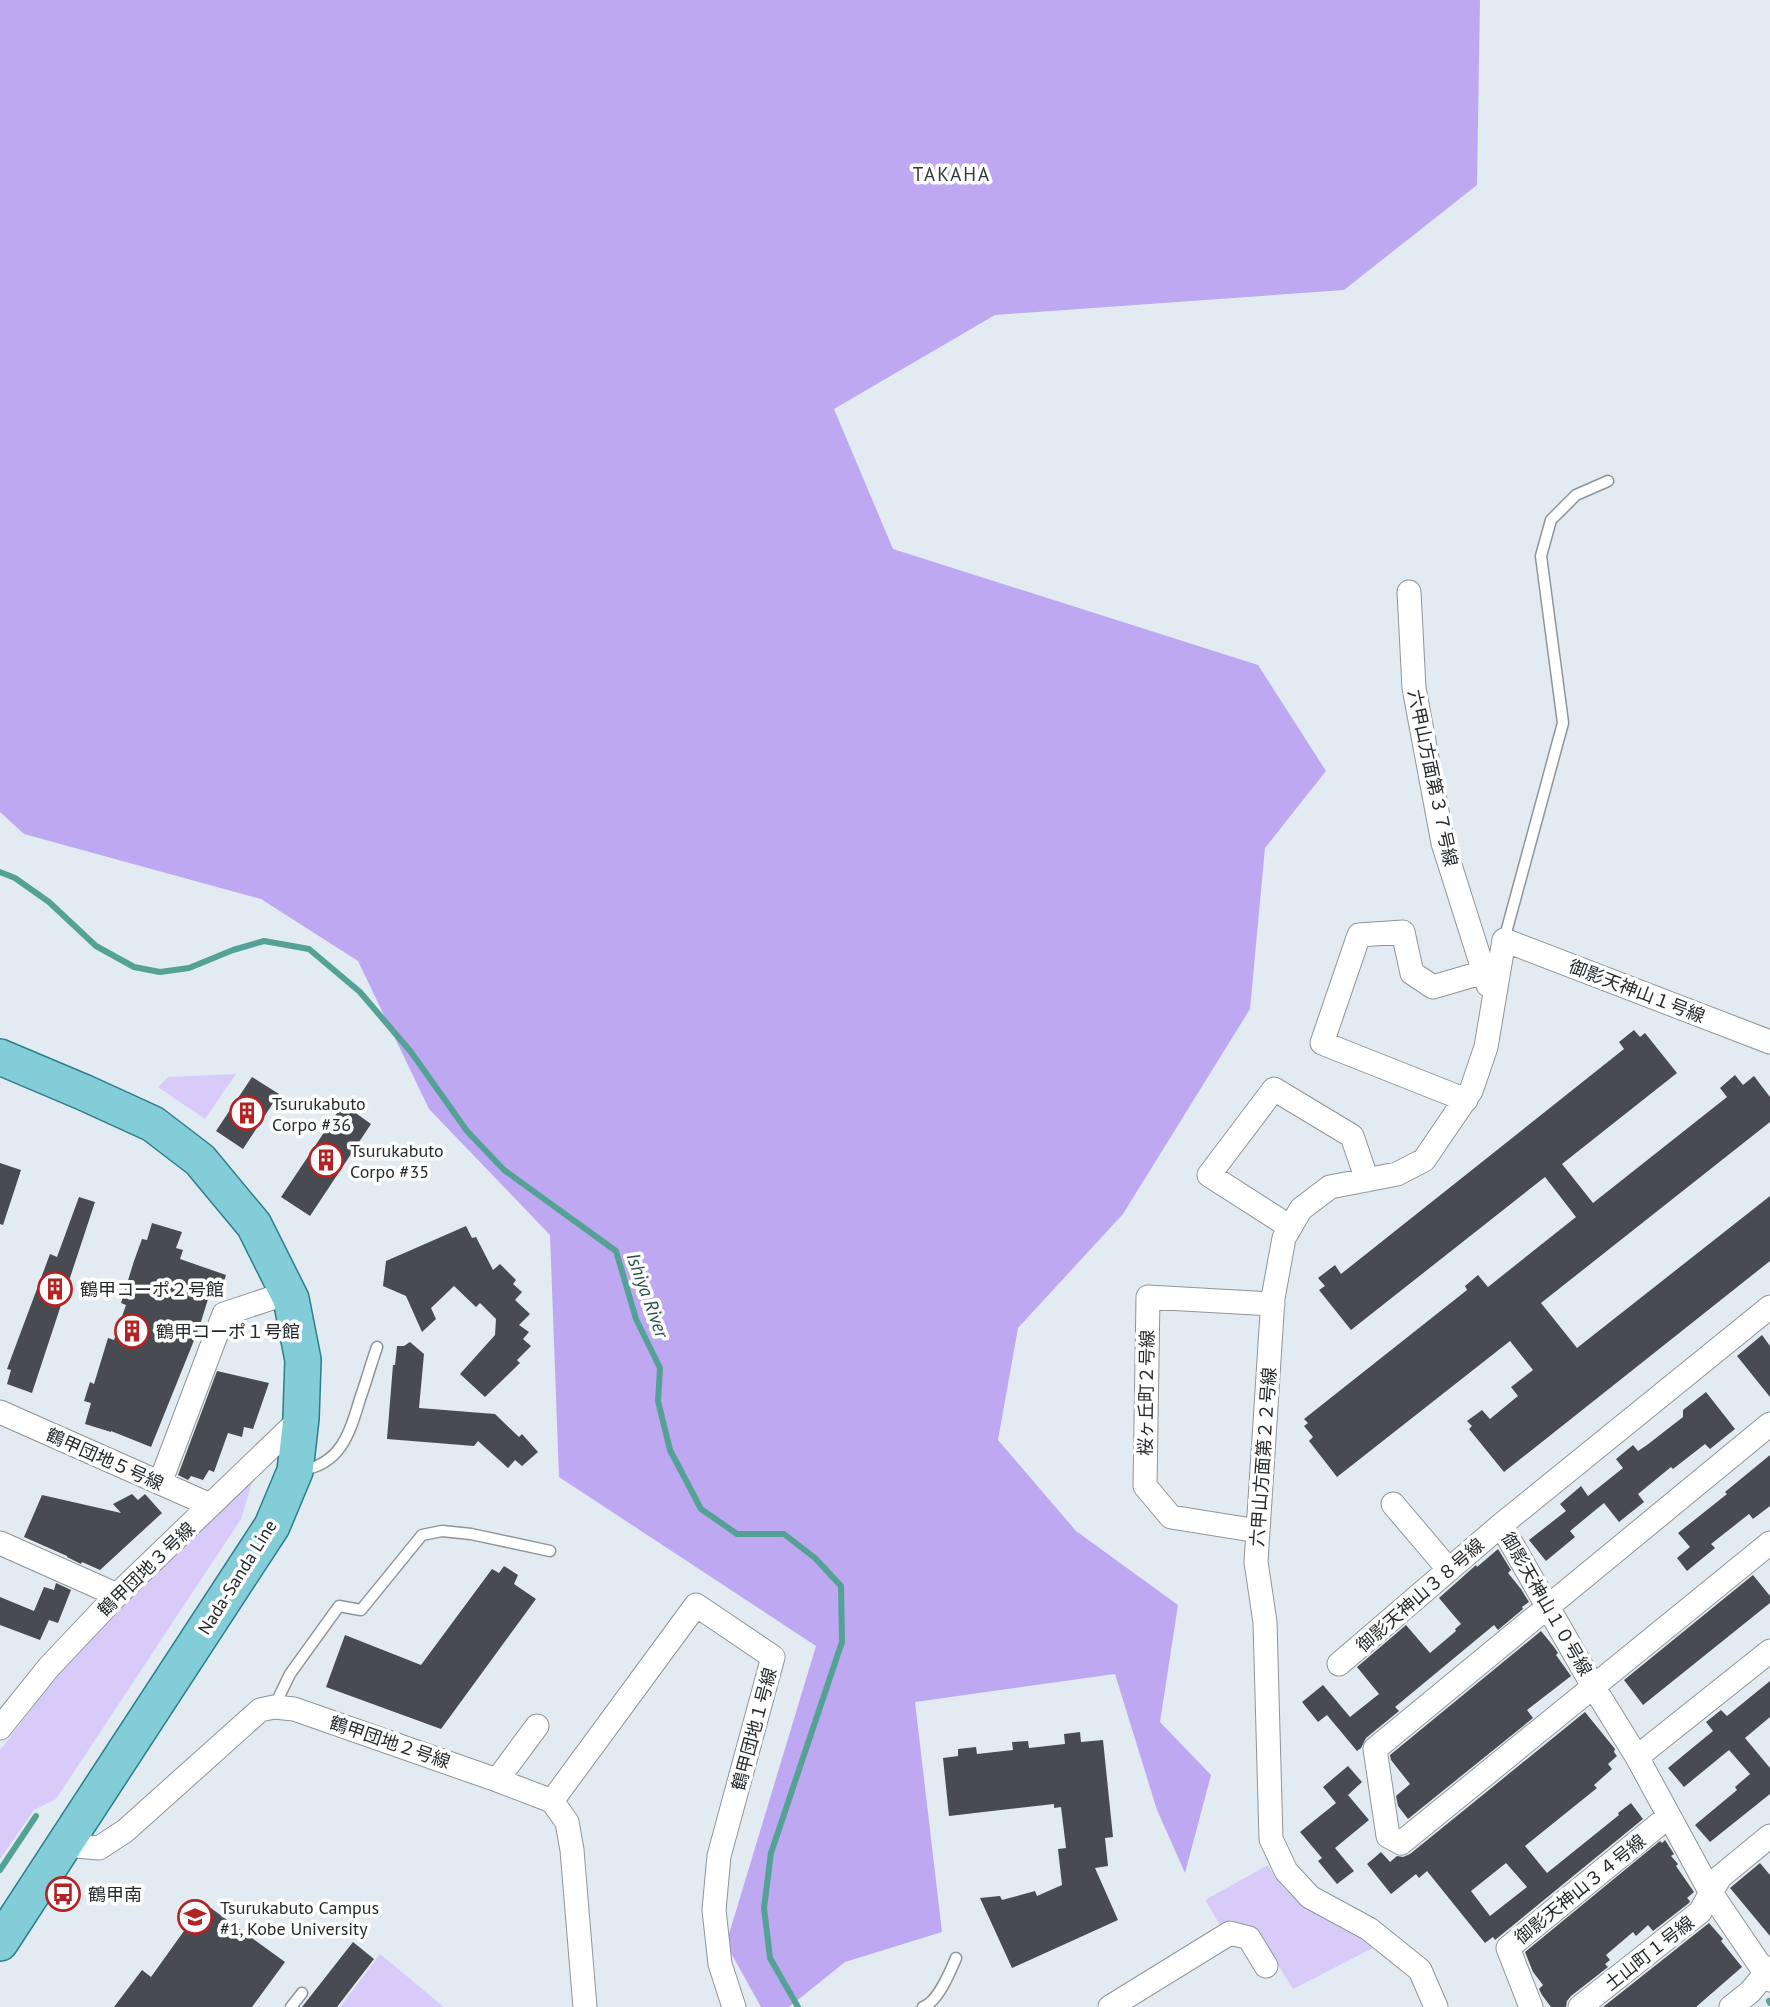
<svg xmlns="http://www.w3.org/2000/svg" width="1770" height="2007" font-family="'PT Sans','Noto Sans JP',sans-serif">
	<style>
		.green { fill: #d8cbf9 }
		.forest { fill: #bfa8f2 }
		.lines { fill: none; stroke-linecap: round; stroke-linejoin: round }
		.stream { stroke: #54a295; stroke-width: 6 }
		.building { fill: #484b52; fill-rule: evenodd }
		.lane-casing { stroke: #8d959a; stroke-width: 13 }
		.street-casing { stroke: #8d959a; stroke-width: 25 }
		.primary-casing { stroke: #2c7e8b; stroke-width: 38 }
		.lane { stroke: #fff; stroke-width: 10 }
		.street { stroke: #fff; stroke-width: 23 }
		.primary { stroke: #82cdd7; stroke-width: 35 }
		.labels { text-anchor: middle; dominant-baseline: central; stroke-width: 7; stroke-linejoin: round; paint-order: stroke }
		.street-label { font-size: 18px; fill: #272a2d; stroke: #fff }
		.poi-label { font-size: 18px; fill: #272a2d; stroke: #fff; text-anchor: start }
		.neighbourhood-label { font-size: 19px; letter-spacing: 2px; fill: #31383d; stroke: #fff }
		.water-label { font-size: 19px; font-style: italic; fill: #23534a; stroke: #fff }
	</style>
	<rect width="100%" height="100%" fill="#e3ebf2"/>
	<path class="green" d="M 236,1074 L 205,1119 L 158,1087 L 168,1077 Z
		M 255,1473 L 241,1519 L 56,1799 L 34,1810 L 0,1859 L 0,1750 L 74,1654 Z
		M 1268,1865 C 1288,1906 1337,1925 1375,1947 L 1293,1989 L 1256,1929 L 1231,1920 L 1220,1925 L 1205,1900 Z
		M 380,1954 L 444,2007 L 340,2007 Z"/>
	<path class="forest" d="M 0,0 L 1480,0 L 1477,185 L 1344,290 L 995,315 L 834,409 L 893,549 L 1258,665 L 1326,771 L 1265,848 L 1250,1009 L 1123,1214 L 1018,1328 L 998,1440 L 1076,1531 L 1178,1605 L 1160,1722 L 1211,1775 L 1185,1873 L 1157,1810 L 1115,1674 L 915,1702 L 942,1932 L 845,1962 L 789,2007 L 761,2007 L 726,1944 L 816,1646 L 559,1477 L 550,1235 L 429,1109 L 358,961 L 261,899 L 24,834 L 0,812 Z"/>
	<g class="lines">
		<path class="stream" d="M 0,872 L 15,878 L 49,902 L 96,946 L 134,967 L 160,972 L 189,968 L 233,950 L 264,941 L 309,949 L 360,992 L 411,1052 L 467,1131 L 504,1170 L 616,1251 L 636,1319 L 660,1368 L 658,1401 L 670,1450 L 701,1509 L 737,1534 L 784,1534 L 815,1558 L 841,1586 L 842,1642 L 771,1853 L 764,1908 L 770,1958 L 798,2007
			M 0,1870 L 36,1816
			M 1769,2001 L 1770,2003"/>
	</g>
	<path class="building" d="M 1634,1030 L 1640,1037 L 1645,1033 L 1677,1073 L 1562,1164 L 1593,1203 L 1727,1097 L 1720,1088 L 1735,1075 L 1743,1085 L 1754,1076 L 1770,1097 L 1770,1122 L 1541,1303 L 1577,1348 L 1770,1196 L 1770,1261 L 1504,1472 L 1469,1429 L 1472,1426 L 1467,1421 L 1482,1410 L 1490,1419 L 1518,1396 L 1511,1387 L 1533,1370 L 1510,1341 L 1337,1477 L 1309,1441 L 1313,1437 L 1304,1426 L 1308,1423 L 1304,1419 L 1467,1290 L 1465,1286 L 1478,1275 L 1488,1287 L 1576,1217 L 1545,1177 L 1351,1330 L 1319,1290 L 1325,1286 L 1318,1278 L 1335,1265 L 1341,1274 L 1624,1049 L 1619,1042 Z
		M 252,1077 L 279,1094 L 243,1149 L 216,1131 Z
		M 343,1104 L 371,1124 L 310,1216 L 281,1197 Z
		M 0,1163 L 21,1170 L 3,1225 L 0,1224 Z
		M 79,1197 L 95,1202 L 32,1393 L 7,1384 L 11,1370 L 7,1369 L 50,1254 L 57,1257 Z
		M 152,1223 L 182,1232 L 176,1248 L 183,1250 L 180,1259 L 226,1275 L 218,1299 L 209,1296 L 199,1328 L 151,1447 L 111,1431 L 111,1432 L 85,1424 L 91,1403 L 84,1401 L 90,1382 L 94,1384 L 108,1338 L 114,1340 L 126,1305 L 121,1303 L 134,1261 L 142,1239 L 147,1240 Z
		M 466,1226 L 472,1238 L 476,1237 L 493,1270 L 500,1264 L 516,1280 L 513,1284 L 522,1292 L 515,1300 L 530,1314 L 519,1325 L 529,1332 L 523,1339 L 531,1346 L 517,1360 L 520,1363 L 485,1397 L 460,1374 L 495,1335 L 496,1319 L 480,1303 L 476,1307 L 454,1286 L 431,1308 L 436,1319 L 422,1332 L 406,1296 L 383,1286 L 386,1261 Z
		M 1762,1335 L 1770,1346 L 1770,1397 L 1737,1356 Z
		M 410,1342 L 424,1354 L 419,1408 L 495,1414 L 519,1437 L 522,1434 L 538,1452 L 522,1466 L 515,1460 L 508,1468 L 478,1441 L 474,1446 L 387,1439 L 393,1365 L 395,1365 L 397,1346 L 404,1346 Z
		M 217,1371 L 269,1383 L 253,1429 L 244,1427 L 242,1437 L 228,1433 L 214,1472 L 209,1470 L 203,1480 L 191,1476 L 188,1480 L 178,1475 Z
		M 1706,1392 L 1735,1429 L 1710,1449 L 1705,1444 L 1673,1469 L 1671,1467 L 1638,1494 L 1644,1502 L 1619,1522 L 1604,1503 L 1570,1531 L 1575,1537 L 1546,1561 L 1529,1540 L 1566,1511 L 1560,1504 L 1581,1486 L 1588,1496 L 1623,1468 L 1616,1459 L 1633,1445 L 1638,1451 L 1647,1445 L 1683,1417 L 1683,1410 Z
		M 1770,1455 L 1770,1506 L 1753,1519 L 1749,1514 L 1711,1544 L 1715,1548 L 1687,1571 L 1677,1558 L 1690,1547 L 1678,1533 L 1727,1494 L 1725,1492 Z
		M 132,1494 L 138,1500 L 145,1494 L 162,1513 L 100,1570 L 82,1562 L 81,1564 L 67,1557 L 67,1556 L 24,1537 L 42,1495 L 121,1513 L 113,1504 Z
		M 1498,1549 L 1511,1570 L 1508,1573 L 1521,1589 L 1529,1602 L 1522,1607 L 1523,1609 L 1498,1630 L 1494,1625 L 1395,1707 L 1399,1711 L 1366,1738 L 1361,1748 L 1357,1751 L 1327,1715 L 1318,1722 L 1302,1702 L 1323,1685 L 1350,1717 L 1379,1694 L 1357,1667 L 1406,1625 L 1430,1653 L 1456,1631 L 1455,1629 L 1461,1624 L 1439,1598 L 1476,1565 L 1477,1567 Z
		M 504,1566 L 518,1575 L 514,1584 L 536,1599 L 441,1729 L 326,1687 L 345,1635 L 421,1665 L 492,1569 L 499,1573 Z
		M 1753,1575 L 1770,1596 L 1770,1603 L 1643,1705 L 1624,1680 Z
		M 56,1583 L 71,1590 L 58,1623 L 49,1620 L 40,1640 L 0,1625 L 0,1597 L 34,1611 L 44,1587 L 54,1590 Z
		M 1541,1631 L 1554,1647 L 1558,1653 L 1556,1655 L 1571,1676 L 1527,1710 L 1533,1718 L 1408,1819 L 1398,1806 L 1396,1796 L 1410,1784 L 1391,1760 L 1390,1755 Z
		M 1770,1681 L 1770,1717 L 1745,1738 L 1770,1768 L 1770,1794 L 1710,1842 L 1695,1825 L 1737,1790 L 1735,1787 L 1750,1774 L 1729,1750 L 1684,1787 L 1668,1768 L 1713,1731 L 1706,1722 L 1721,1710 L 1727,1716 Z
		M 1585,1712 L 1615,1749 L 1614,1752 L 1617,1756 L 1608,1764 L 1612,1769 L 1594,1785 L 1597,1788 L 1525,1846 L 1547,1873 L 1619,1815 L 1618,1813 L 1631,1803 L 1643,1819 L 1495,1940 L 1493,1937 L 1485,1943 L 1427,1871 L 1419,1878 L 1416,1874 L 1391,1894 L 1367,1864 L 1381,1852 L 1390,1862 L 1397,1856 L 1403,1857 L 1410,1854 ZM 1506,1863 L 1527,1887 L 1490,1916 L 1471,1891 Z
		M 1080,1732 L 1081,1742 L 1103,1740 L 1113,1837 L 1105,1838 L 1108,1866 L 1095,1868 L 1118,1920 L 1012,1968 L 980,1898 L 1000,1896 L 1002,1900 L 1035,1891 L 1037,1896 L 1062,1885 L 1058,1849 L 1066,1848 L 1061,1807 L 1054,1808 L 1054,1804 L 949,1816 L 943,1758 L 958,1756 L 958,1749 L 976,1747 L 977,1754 L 1013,1750 L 1012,1742 L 1028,1741 L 1029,1748 L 1065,1744 L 1064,1734 Z
		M 1348,1766 L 1362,1782 L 1348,1795 L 1369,1820 L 1335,1848 L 1354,1871 L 1337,1884 L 1318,1861 L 1322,1858 L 1300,1832 L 1336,1803 L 1323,1787 Z
		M 1665,1840 L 1674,1854 L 1671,1856 L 1678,1864 L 1676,1866 L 1694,1892 L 1687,1898 L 1690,1901 L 1689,1903 L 1653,1931 L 1648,1925 L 1636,1936 L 1633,1932 L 1606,1955 L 1610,1960 L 1605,1964 L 1608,1967 L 1571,1996 L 1567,2001 L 1566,2007 L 1551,2007 L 1542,1995 L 1539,1989 L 1543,1985 L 1533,1972 L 1525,1952 L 1660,1841 L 1662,1843 Z
		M 1760,1863 L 1770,1875 L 1770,1936 L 1730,1888 Z
		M 204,1903 L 285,1962 L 252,2007 L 114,2007 L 142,1970 L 151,1977 Z
		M 1709,1923 L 1723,1939 L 1721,1941 L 1742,1967 L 1696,2007 L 1603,2007 Z
		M 353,1942 L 374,1959 L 337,2007 L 302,2007 Z"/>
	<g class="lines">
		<g class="lane-casing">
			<path id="lane" d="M 1504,940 L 1563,723 L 1541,556 L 1551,520 L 1576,495 L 1608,481
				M 301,1470 C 341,1465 350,1432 360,1399 C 366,1382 371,1364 377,1347
				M 274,1707 L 290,1674 L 339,1606 L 361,1610 L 422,1535 L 442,1531 L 471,1534 L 550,1551
				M 291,2007 L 302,1993
				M 923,2007 C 938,2002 950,1972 956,1958"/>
		</g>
		<g class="street-casing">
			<path id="street" d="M 1409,592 L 1414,688 L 1443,843 L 1488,985
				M 1466,1100 L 1322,1043 L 1359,935 L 1403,932 L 1412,973 L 1433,987 L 1484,972
				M 1290,1227 L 1209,1175 L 1274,1089 L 1352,1136 L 1367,1180
				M 1770,1307 L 1501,1525 L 1593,1686 L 1637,1757 L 1711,1893 L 1770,1980
				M 0,1412 L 210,1505
				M 1770,1424 L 1375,1749 L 1388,1836 L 1401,1843 L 1770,1543
				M 160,1483 L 224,1314 L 287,1293
				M 1393,1504 L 1449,1570
				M 1258,1531 L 1171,1517 L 1145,1486 L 1148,1297 L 1273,1304
				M 0,1543 L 117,1595
				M 1339,1664 L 1501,1525
				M 0,1728 L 49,1667 L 117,1595 L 301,1418
				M 1637,1757 L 1770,1651
				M 497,1780 L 537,1726
				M 552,1801 L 696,1605 L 773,1657 L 719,1856 L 714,1910 L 720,1964 L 734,2007
				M 65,1845 L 99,1848 L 125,1831 L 260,1710 L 274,1707 L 294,1709 L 497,1780 L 552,1801 L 567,1822 L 572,1850 L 585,2007
				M 1110,2007 L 1230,1933 L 1249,1938 L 1266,1966
				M 1436,2007 L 1420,1970 L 1369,1929 L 1310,1897 L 1286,1871 L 1271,1839 L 1265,1622 L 1256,1562 L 1273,1298 L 1284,1238 L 1301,1209 L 1330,1187 L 1397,1174 L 1424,1160 L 1471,1091 L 1486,1047 L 1504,940 L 1770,1042
				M 1531,2007 L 1508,1948 L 1669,1816
				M 1580,2007 L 1700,1912 L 1720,1877 L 1770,1836
				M 1731,2007 L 1750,1992 L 1770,1968"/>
		</g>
		<g class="primary-casing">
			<path id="primary" d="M 0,1057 L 83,1092 L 153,1124 L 200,1160 L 254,1225 L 291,1299 L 303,1360 L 301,1418 L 295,1471 L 272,1526 L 0,1943"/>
		</g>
		<use href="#lane" class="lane"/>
		<use href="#street" class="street"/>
		<use href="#primary" class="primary"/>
	</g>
	<defs>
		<g id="building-ring" transform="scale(1.75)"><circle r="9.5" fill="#fff" stroke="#b42323" stroke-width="1.5"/><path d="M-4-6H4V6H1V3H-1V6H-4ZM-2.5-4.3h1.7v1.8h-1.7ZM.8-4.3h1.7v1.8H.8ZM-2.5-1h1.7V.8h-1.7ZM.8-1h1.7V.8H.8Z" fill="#b42323"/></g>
		<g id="bus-ring" transform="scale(1.75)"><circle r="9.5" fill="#fff" stroke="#b42323" stroke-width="1.5"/><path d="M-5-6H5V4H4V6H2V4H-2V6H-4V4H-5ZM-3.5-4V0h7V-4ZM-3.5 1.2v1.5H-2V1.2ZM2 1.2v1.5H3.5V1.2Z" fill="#b42323"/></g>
		<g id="university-ring" transform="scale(1.75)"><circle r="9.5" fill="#fff" stroke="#b42323" stroke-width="1.5"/><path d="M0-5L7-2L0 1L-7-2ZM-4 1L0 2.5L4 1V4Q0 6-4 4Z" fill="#b42323"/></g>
	</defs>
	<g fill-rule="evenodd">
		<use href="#building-ring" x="247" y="1113"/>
		<use href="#building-ring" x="326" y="1160"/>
		<use href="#building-ring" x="55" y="1289"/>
		<use href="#building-ring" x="132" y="1331"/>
		<use href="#bus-ring" x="63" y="1894"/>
		<use href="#university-ring" x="195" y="1917"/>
	</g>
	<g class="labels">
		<g class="street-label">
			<text transform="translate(1433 778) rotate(78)">六甲山方面第３７号線</text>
			<text transform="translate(1637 991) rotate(21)">御影天神山１号線</text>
			<text transform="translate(1146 1393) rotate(-89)">桜ヶ丘町２号線</text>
			<text transform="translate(1263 1457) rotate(-86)">六甲山方面第２２号線</text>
			<text transform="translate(105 1459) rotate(24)">鶴甲団地５号線</text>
			<text transform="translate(146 1569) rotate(-44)">鶴甲団地３号線</text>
			<text transform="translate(237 1577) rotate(-58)">Nada-Sanda Line</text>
			<text transform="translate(1420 1595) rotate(-41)">御影天神山３８号線</text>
			<text transform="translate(1547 1604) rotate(60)">御影天神山１０号線</text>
			<text transform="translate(754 1729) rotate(-75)">鶴甲団地１号線</text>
			<text transform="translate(390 1742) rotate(19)">鶴甲団地２号線</text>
			<text transform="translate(1580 1889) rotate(-39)">御影天神山３４号線</text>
			<text transform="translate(1649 1953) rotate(-38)">土山町１号線</text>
		</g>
		<g class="poi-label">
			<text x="272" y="1103">Tsurukabuto<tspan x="272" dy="21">Corpo #36</tspan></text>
			<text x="350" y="1150">Tsurukabuto<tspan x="350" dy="21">Corpo #35</tspan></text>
			<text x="80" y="1289">鶴甲コーポ２号館</text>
			<text x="156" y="1331">鶴甲コーポ１号館</text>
			<text x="88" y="1894">鶴甲南</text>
			<text x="220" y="1907">Tsurukabuto Campus<tspan x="220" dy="21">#1, Kobe University</tspan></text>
		</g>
		<g class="neighbourhood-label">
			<text x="952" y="174">TAKAHA</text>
		</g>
		<g class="water-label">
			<text transform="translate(648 1295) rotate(70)">Ishiya River</text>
		</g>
	</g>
</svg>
